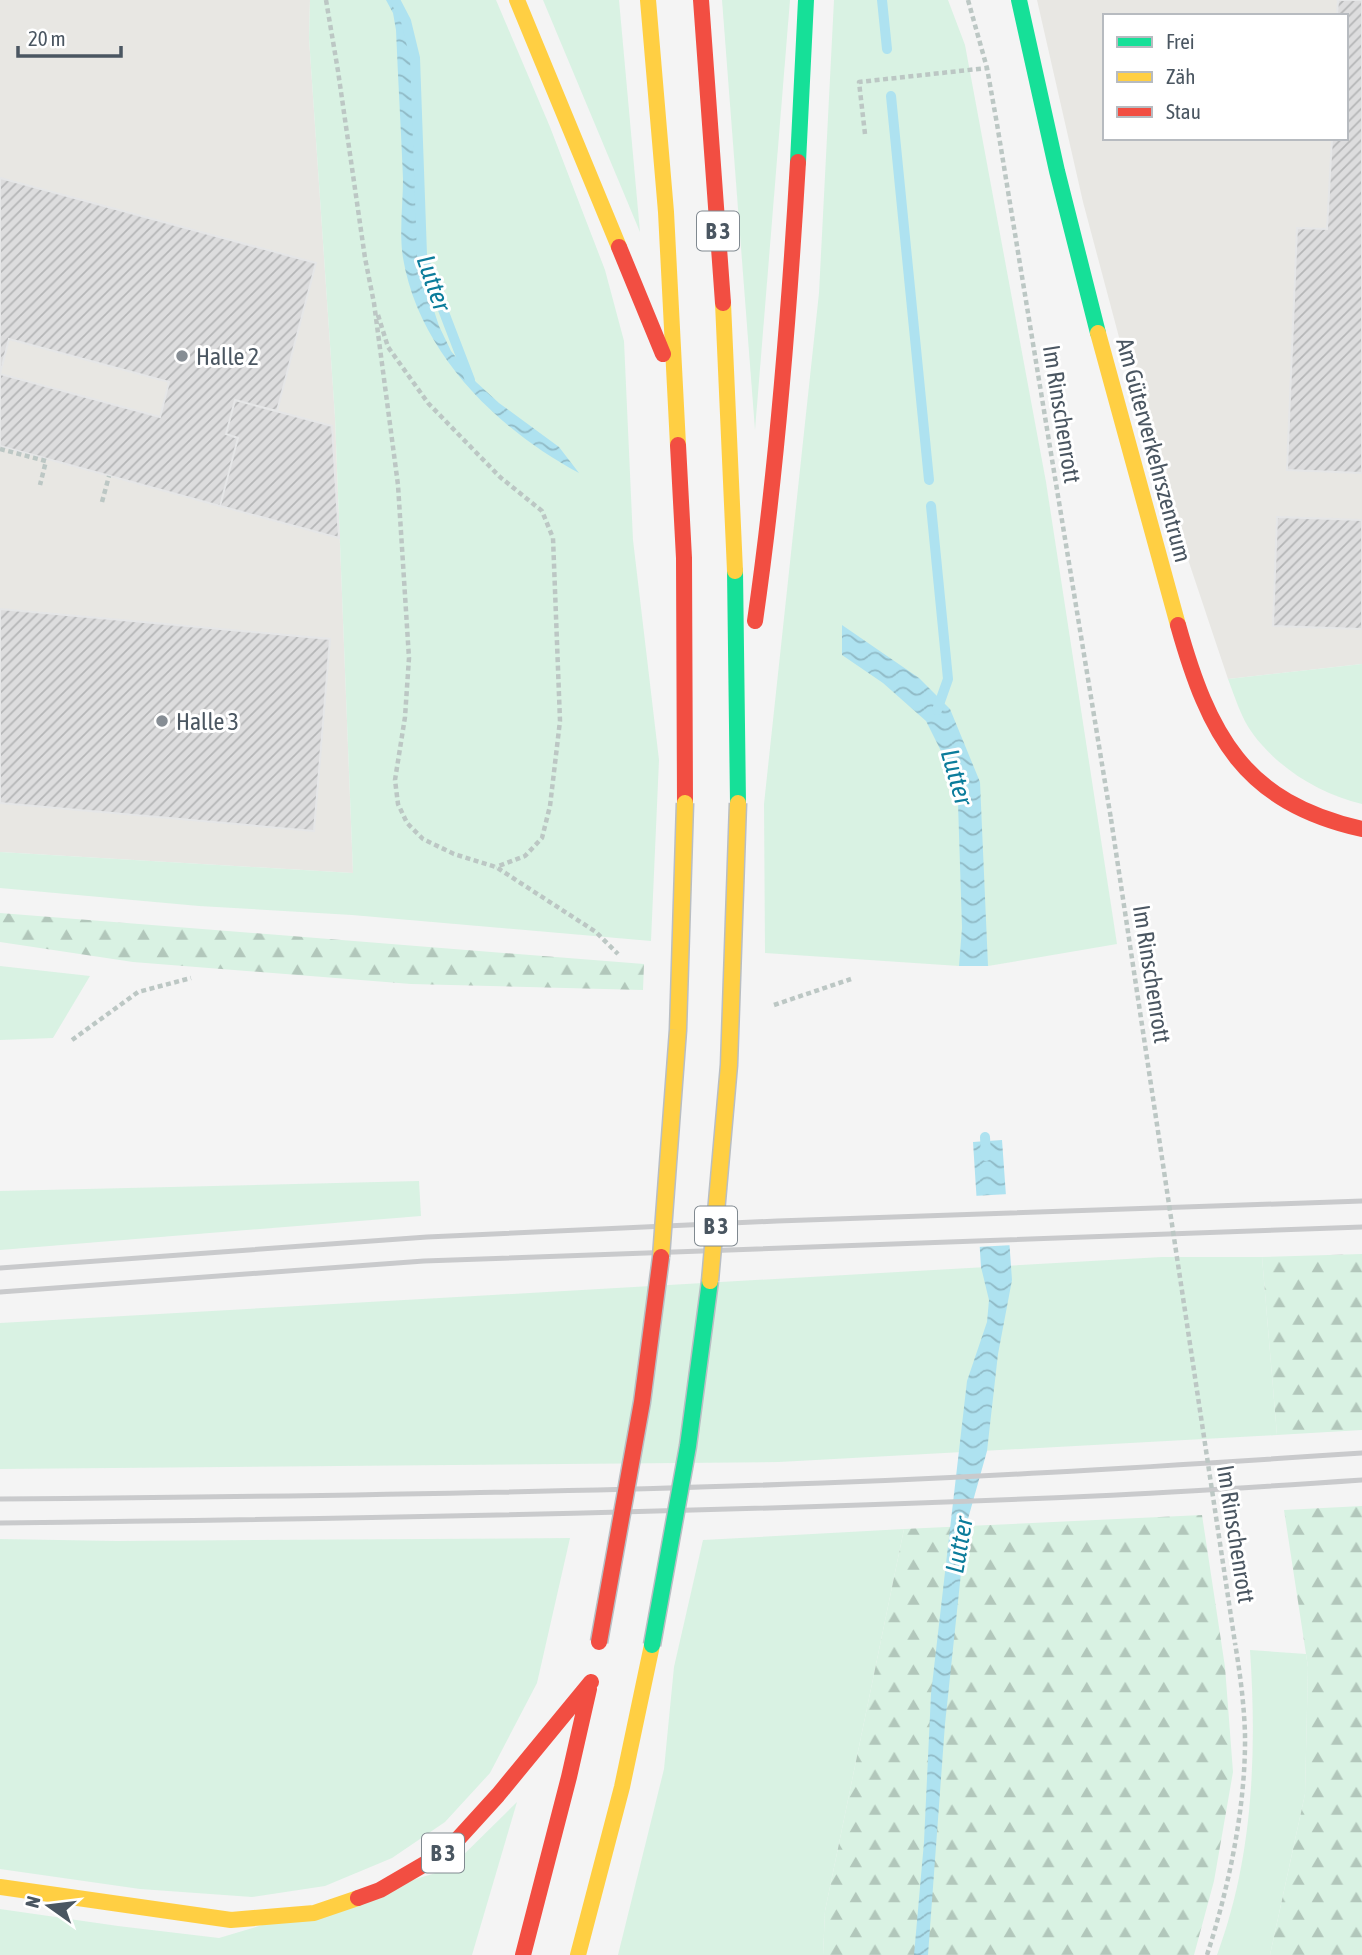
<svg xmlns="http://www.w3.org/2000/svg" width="1362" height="1955" font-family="'Asap Condensed',sans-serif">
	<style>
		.commercial { fill: #e8e7e3; fill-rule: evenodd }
		.grass { fill: #d9f2e3 }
		.forest { fill: url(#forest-firs) }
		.water { fill: url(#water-waves) }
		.pier { fill: #f4f4f4 }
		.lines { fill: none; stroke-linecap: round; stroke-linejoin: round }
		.stream { stroke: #aee2f0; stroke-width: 10 }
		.building { fill: url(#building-hatch); stroke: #e5e6e7; stroke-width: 2; fill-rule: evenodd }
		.path { stroke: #bcc7c4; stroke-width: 4.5; stroke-dasharray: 5 3.5; stroke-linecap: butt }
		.fast { stroke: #16e098; stroke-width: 16 }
		.slow { stroke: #ffcf43; stroke-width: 16 }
		.jam { stroke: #f24e42; stroke-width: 16 }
		.rail { stroke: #c9cacc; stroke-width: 5 }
		.fast-bridge-casing { stroke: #b9bec3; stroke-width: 19; stroke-linecap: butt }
		.slow-bridge-casing { stroke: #b9bec3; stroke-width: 19; stroke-linecap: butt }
		.jam-bridge-casing { stroke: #b9bec3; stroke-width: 19; stroke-linecap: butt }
		.path-bridge { stroke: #bcc7c4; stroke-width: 4.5; stroke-dasharray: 5 3.5; stroke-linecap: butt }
		.fast-bridge { stroke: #16e098; stroke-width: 16 }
		.slow-bridge { stroke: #ffcf43; stroke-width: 16 }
		.jam-bridge { stroke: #f24e42; stroke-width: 16 }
		.poi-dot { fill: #868d94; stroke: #fff; stroke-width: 2.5 }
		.labels { text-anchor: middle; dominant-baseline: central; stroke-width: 6; stroke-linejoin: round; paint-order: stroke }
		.shield { fill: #fff; stroke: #808990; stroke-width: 2 }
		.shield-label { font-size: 23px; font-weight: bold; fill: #4a5661 }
		.poi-label { font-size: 24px; fill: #4a5661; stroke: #fff; text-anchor: start }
		.street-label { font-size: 24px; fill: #4a5661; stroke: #fff }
		.water-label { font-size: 26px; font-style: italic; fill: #0c7c9b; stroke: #fff }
	</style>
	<defs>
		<pattern id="forest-firs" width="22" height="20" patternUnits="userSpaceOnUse" patternTransform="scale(1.75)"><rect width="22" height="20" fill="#d9f2e3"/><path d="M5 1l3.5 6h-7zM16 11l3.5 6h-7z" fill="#b2c7bb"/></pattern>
		<pattern id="water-waves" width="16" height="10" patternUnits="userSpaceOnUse" patternTransform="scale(1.75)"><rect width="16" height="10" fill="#aee2f0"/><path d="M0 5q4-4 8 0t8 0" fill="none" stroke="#90bac6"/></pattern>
		<pattern id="building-hatch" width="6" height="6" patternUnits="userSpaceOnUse" patternTransform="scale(1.75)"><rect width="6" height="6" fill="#ddddde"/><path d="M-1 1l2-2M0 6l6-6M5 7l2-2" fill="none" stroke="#b5b6b7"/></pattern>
	</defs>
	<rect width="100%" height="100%" fill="#f4f4f4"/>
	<path class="commercial" d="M 0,0 L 310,0 L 309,38 L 335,417 L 353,873 L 0,852 Z
		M 1037,0 L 1362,0 L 1362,664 L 1228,679 L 1140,416 L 1083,202 ZM 1105,16 L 1346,16 L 1346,138 L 1105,138 Z"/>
	<path class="grass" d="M 310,0 L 496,0 L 550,127 L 605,270 L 624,341 L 633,540 L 659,760 L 651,941 L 352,915 L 199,906 L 0,888 L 0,852 L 353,873 L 335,417 L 309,38 Z
		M 543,0 L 619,0 L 640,232 Z
		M 722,0 L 790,0 L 755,430 Z
		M 834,0 L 948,0 L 965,45 L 1046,482 L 1117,944 L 988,966 L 959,966 L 765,953 L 764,804 L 819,293 Z
		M 1362,664 L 1362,804 C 1320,794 1279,769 1253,734 C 1241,718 1235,697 1228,679 Z
		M 0,966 L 90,976 L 53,1038 L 0,1040 Z
		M 419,1181 L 421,1216 L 0,1250 L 0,1191 Z
		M 1162,1257 L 1262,1257 L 1277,1435 L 779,1462 L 0,1469 L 0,1323 Z
		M 904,1529 L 825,1911 L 823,1955 L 618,1955 L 664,1769 L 674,1667 L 703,1540 Z
		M 570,1538 L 537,1683 L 490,1773 L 445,1822 L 392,1858 L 325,1886 L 252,1897 L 140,1889 L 0,1869 L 0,1539 L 117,1541 Z
		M 1250,1650 L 1306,1654 L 1308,1667 L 1305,1794 L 1270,1955 L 1217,1955 C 1253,1858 1257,1753 1250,1650 Z
		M 517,1802 L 472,1955 L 0,1955 L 0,1909 L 118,1926 L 219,1938 L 449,1869 Z"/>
	<path class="forest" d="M 0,913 L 644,964 L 643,990 L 411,984 L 133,962 L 0,942 Z
		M 1362,1254 L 1362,1430 L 1277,1435 L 1262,1257 Z
		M 1362,1506 L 1362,1955 L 1270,1955 L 1305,1794 L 1308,1667 L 1284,1510 Z
		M 1202,1515 L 1225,1667 L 1233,1772 L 1214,1881 L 1194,1955 L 823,1955 L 825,1911 L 904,1529 Z"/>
	<path class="water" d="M 386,0 L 398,0 L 408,21 L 412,64 L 418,262 L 439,326 L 451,351 L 476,382 L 499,403 L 559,447 L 579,473 C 497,429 419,353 403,258 C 399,233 403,204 403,179 C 401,129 398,79 396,30 L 393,13 Z
		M 842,625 L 919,678 L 950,709 L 980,782 L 988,966 L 959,966 L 962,928 L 958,803 L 946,761 L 926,721 L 883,683 L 842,655 Z
		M 1002,1140 L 1012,1280 L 998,1354 L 987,1451 L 966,1526 L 945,1724 L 928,1955 L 914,1955 L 924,1842 L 931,1694 L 967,1381 L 987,1322 L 989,1300 L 981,1267 L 973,1142 Z"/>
	<path class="pier" d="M 1009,1194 L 1013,1245 L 977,1247 L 973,1196 Z"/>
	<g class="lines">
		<path class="stream" d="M 395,0 L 406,21 L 415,58 L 422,255 L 470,380
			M 882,0 L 887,49
			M 891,96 L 929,480
			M 931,506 L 948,679 L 937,710
			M 985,1137 L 986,1156"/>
	</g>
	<path class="building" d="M 1338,0 L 1362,0 L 1362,473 L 1287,470 L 1297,228 L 1327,229 L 1332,138 L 1346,138 L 1346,16 L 1337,16 Z
		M 0,178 L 316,263 L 277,411 L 235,400 L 226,434 L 238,438 L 220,506 L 0,446 ZM 9,339 L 169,382 L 160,417 L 0,374 Z
		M 235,400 L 332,426 L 339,538 L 220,506 L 238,438 L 226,434 Z
		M 1277,517 L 1362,520 L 1362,629 L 1273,626 Z
		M 0,609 L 330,639 L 314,831 L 0,803 Z"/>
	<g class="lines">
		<path class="path" d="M 326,0 L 338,71 L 365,258 L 374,303 L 398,485 L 409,658 L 405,717 L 395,780 L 398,804 L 407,823 L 423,839 L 454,854 L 496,867 L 596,932 L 618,954
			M 968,0 L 987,68 L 997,124 L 1111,819
			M 865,134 L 859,82 L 987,68
			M 378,315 L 388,347 L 428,403 L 500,477 L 542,511 L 553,538 L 560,721 L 550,806 L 542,838 L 525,856 L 496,867
			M 0,449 L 46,461 L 40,485
			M 102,502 L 109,476
			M 774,1005 L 851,979
			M 72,1040 L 138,992 L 191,978
			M 1207,1955 C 1229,1887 1246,1806 1245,1734 C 1244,1703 1240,1673 1235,1643"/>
		<path class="fast" d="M 1019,0 L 1057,171 L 1098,333
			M 798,162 L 806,0
			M 735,571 L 738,803"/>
		<path class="slow" d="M 517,0 L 619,247
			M 648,0 L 666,212 L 678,445
			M 723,303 L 735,571
			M 1098,333 L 1178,625
			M 0,1887 L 231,1920 L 314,1913 L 358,1898
			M 578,1955 L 622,1787 L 652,1645"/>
		<path class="jam" d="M 701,0 L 723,303
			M 619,247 L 663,354
			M 678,445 L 684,558 L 685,803
			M 755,621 C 777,469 789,316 798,162
			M 1178,625 C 1209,735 1243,802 1362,829
			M 358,1898 L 380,1890 L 447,1851 L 498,1795 L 591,1682
			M 523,1955 L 569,1777 L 589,1689"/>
		<path class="rail" d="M 0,1268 L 427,1237 L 777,1221 L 1362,1201
			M 0,1292 L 424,1261 L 1362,1227
			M 0,1499 C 244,1497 489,1494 733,1486 C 943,1480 1152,1467 1362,1453
			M 0,1523 C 365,1519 730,1512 1095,1496 C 1184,1492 1273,1486 1362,1480"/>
		<g class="fast-bridge-casing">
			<path id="fast-bridge" d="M 652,1645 L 688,1446 L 710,1281"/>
		</g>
		<g class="slow-bridge-casing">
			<path id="slow-bridge" d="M 661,1257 L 678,1030 L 685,803
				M 710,1281 L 729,1065 L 738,803"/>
		</g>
		<g class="jam-bridge-casing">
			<path id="jam-bridge" d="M 599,1642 L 642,1402 L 661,1257"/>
		</g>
		<path class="path-bridge" d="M 1111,819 L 1235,1643"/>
		<use href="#fast-bridge" class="fast-bridge"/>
		<use href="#slow-bridge" class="slow-bridge"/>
		<use href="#jam-bridge" class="jam-bridge"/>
	</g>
	<g class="poi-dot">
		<circle cx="182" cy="356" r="7"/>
		<circle cx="162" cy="721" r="7"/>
	</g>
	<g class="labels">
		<g class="shield">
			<rect x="697" y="211.5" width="42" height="39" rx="5"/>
			<rect x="695" y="1206.5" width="42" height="39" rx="5"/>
			<rect x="422" y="1833.5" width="42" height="39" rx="5"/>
		</g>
		<g class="shield-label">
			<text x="718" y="231">B 3</text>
			<text x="716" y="1226">B 3</text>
			<text x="443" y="1853">B 3</text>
		</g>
		<g class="poi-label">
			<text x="196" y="356">Halle 2</text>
			<text x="176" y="721">Halle 3</text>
		</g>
		<g class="street-label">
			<text transform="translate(1062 414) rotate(81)">Im Rinschenrott</text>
			<text transform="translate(1154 450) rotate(75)">Am Güterverkehrszentrum</text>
			<text transform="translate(1152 974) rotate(81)">Im Rinschenrott</text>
			<text transform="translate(1236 1534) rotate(81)">Im Rinschenrott</text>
		</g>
		<g class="water-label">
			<text transform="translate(434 283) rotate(71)">Lutter</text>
			<text transform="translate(957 777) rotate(74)">Lutter</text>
			<text transform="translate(959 1545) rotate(-80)">Lutter</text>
		</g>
	</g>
	<rect x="1103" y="14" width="245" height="126" fill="#ffffff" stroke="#b7bbc0" stroke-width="2"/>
	<rect x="1117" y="37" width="35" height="10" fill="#16e098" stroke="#b7bbc0" stroke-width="2"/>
	<text x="1166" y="49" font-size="21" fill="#4a5661">Frei</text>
	<rect x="1117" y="72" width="35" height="10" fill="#ffcf43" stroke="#b7bbc0" stroke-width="2"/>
	<text x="1166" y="84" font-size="21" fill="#4a5661">Zäh</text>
	<rect x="1117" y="107" width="35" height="10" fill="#f24e42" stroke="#b7bbc0" stroke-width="2"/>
	<text x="1166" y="119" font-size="21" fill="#4a5661">Stau</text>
	<g transform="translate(49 1906) rotate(284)" stroke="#ffffff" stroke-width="5" paint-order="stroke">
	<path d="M0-5L12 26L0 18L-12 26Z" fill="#4a5661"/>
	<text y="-10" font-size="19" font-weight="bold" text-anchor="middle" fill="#4a5661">N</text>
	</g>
	<path d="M18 46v10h103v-10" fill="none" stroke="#4a5661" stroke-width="3.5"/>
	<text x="28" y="46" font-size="21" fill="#4a5661" stroke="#ffffff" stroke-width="5" paint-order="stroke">20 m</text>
</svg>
